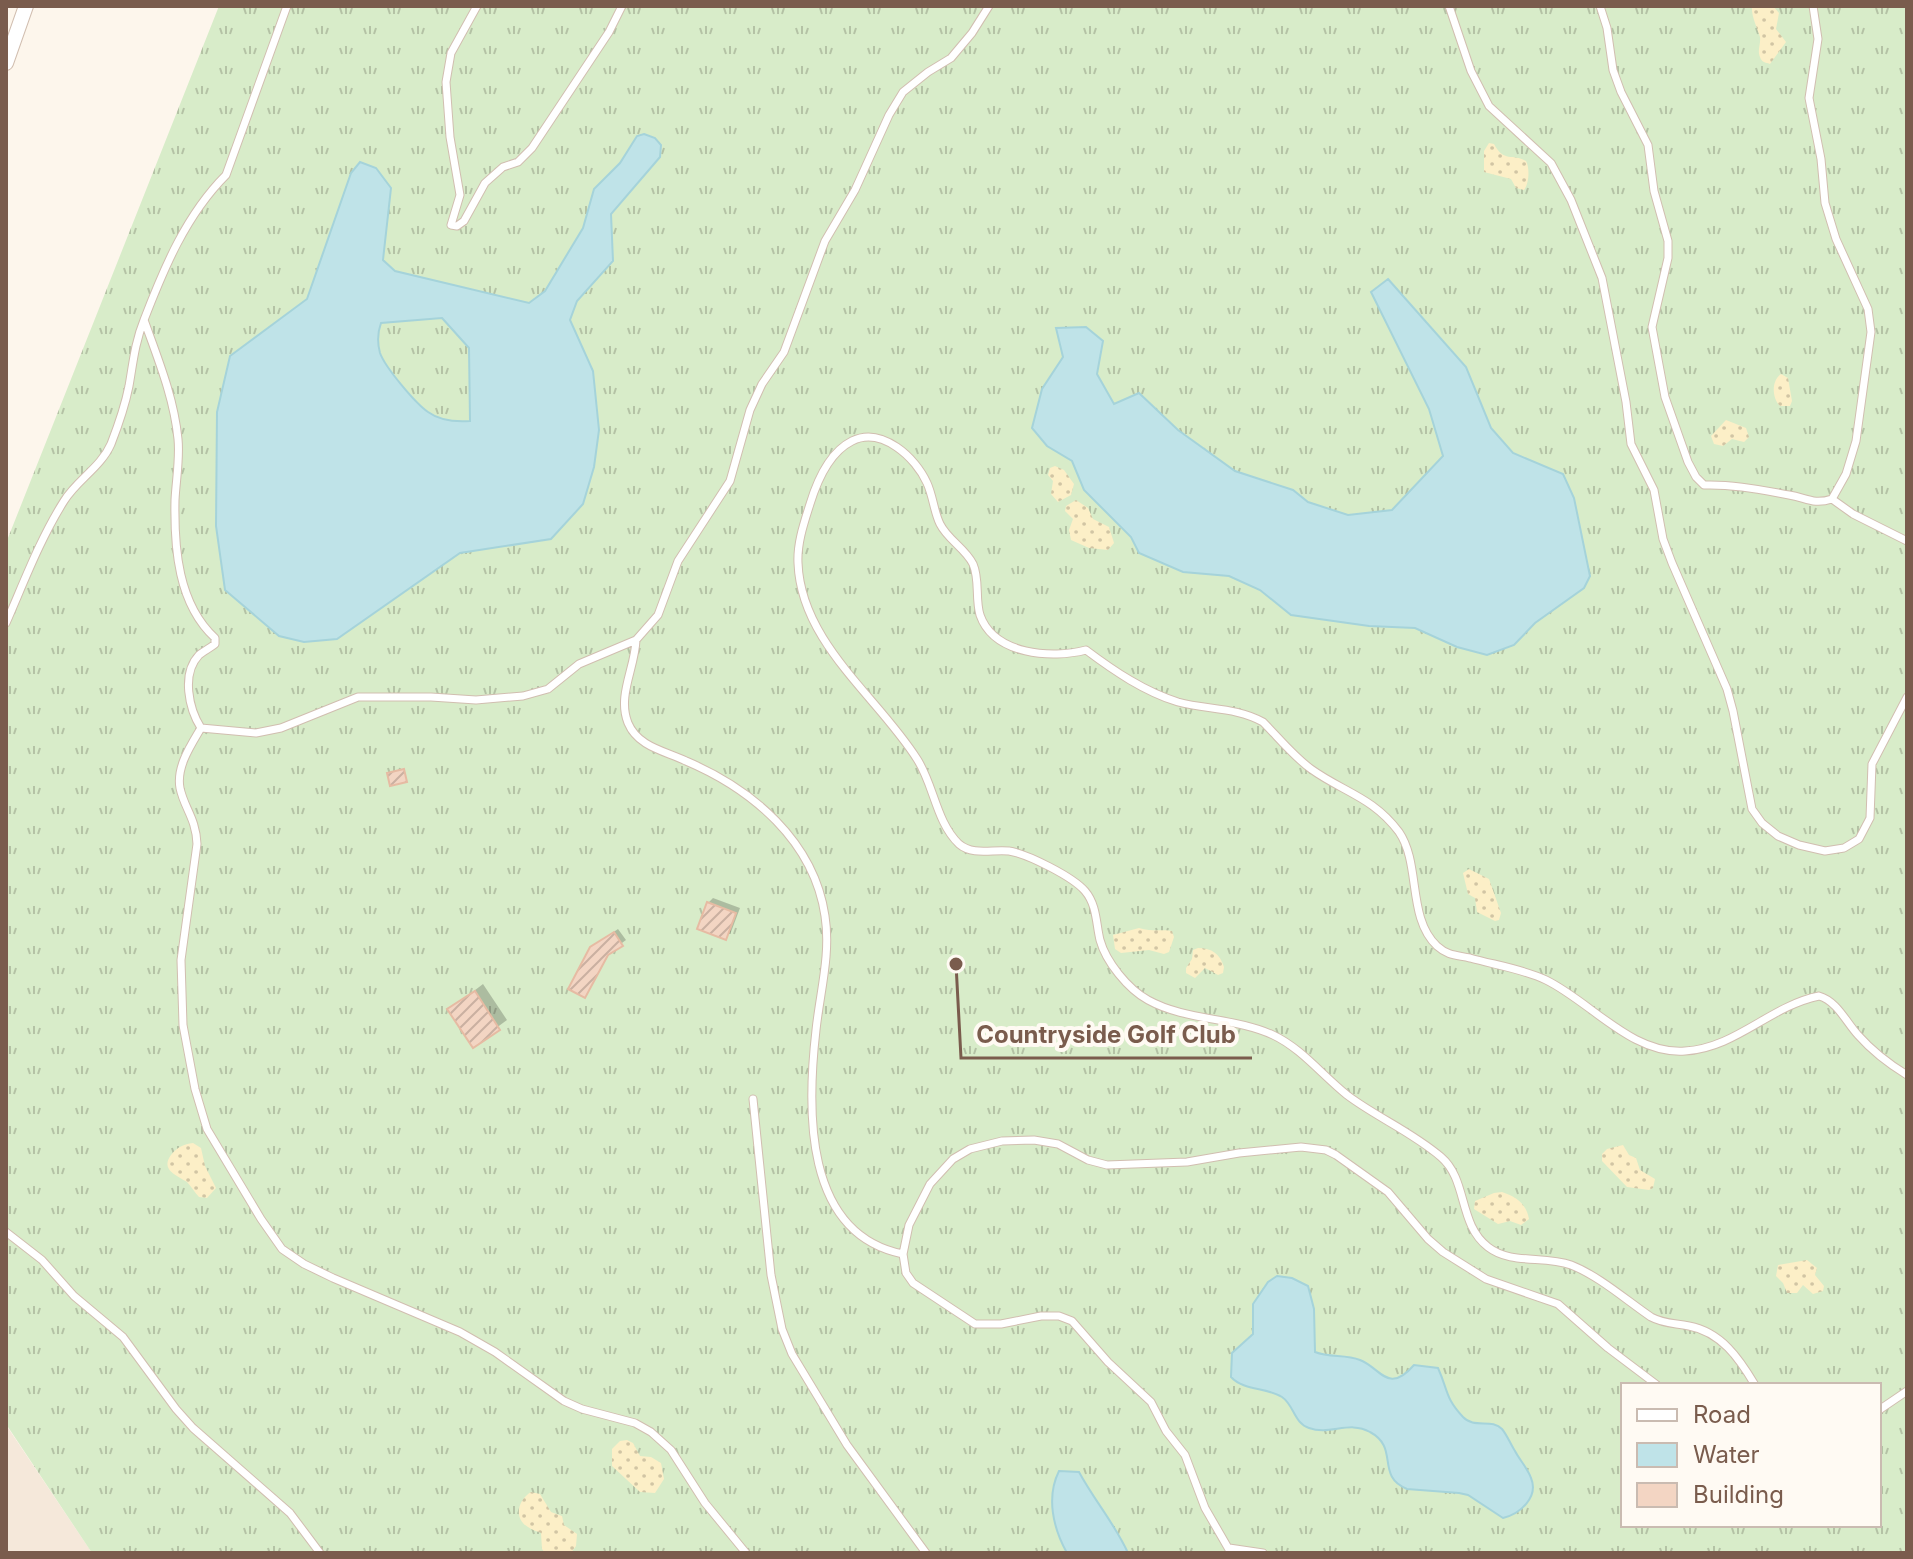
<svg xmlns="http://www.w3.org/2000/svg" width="1913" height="1559" font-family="Inter,sans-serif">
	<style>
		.residential { fill: #f5e8da }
		.grass { fill: url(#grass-tufts); fill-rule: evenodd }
		.sand { fill: url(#sand-dots) }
		.water { fill: #bfe3e8; stroke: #a5d3da; stroke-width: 2; fill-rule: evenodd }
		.shadow { fill: #0003 }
		.building { fill: url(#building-hatch); stroke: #e6bba3; stroke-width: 2 }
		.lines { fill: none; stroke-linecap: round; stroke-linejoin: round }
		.service-casing { stroke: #d1beb0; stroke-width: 9 }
		.minor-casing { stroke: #d1beb0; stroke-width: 16 }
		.service { stroke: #fff; stroke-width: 7 }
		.minor { stroke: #fff; stroke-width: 14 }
		.leader { fill: none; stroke: #7a5c4d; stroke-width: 3 }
		.callout-dot { fill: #7a5c4d; stroke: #fffaf3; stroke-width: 3 }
		.callout-label { font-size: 24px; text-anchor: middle; font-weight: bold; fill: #7a5c4d; stroke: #fffaf3; stroke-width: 8; stroke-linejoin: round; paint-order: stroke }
	</style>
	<defs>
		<pattern id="grass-tufts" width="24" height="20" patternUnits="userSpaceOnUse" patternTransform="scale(2)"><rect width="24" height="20" fill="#d8ecc9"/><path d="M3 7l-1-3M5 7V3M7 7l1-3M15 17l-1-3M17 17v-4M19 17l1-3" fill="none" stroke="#b4c2a5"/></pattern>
		<pattern id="sand-dots" width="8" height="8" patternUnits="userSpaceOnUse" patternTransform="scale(2)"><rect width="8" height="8" fill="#fcefc7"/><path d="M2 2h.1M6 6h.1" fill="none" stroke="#d1c5a4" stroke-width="1.8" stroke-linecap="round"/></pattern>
		<pattern id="building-hatch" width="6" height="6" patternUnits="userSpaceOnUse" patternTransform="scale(2)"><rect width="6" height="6" fill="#f3d5c3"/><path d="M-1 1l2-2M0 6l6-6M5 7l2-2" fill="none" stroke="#cab0a1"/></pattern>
	</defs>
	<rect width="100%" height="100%" fill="#fdf6ec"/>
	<path class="residential" d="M 6,1425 L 92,1553 L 6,1553 Z"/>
	<path class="grass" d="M 219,6 L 1907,6 L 1907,1553 L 92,1553 L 6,1424 L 6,543 ZM 1623,1385 L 1879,1385 L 1879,1525 L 1623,1525 Z"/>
	<path class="sand" d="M 1752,6 L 1773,6 L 1779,13 L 1776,29 L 1786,42 L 1770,64 C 1765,62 1762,63 1760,57 C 1757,50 1761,44 1760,37 C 1757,27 1751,16 1752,6 Z
		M 1489,143 L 1494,144 C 1504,163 1512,153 1526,161 C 1530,168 1529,184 1524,190 L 1516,188 L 1511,179 L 1484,172 L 1484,151 Z
		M 1781,374 L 1788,378 L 1792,401 L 1790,406 L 1780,406 C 1772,398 1771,381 1781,374 Z
		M 1726,420 L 1746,428 L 1749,437 L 1744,442 L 1732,439 L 1723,446 L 1714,444 L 1711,436 Z
		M 1055,466 L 1064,470 L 1074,484 L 1071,495 L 1058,502 L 1051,494 L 1053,481 L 1048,475 L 1050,468 Z
		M 1076,500 L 1088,508 L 1093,519 L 1109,527 L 1114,543 L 1108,550 L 1089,548 L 1071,540 L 1069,530 L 1073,519 L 1065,511 L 1066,506 Z
		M 1469,869 L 1489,879 L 1501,913 L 1499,920 L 1495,921 L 1477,912 L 1475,898 L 1468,894 L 1463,873 Z
		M 1139,928 C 1152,932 1166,929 1172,931 L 1174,937 L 1169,952 L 1164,954 L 1149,950 L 1121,953 L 1115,949 L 1113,935 Z
		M 1198,948 C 1212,948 1220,954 1224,967 L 1223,973 L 1218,975 L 1205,968 L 1195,978 L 1186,973 L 1186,968 L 1192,959 L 1193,950 Z
		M 193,1143 L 201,1148 L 205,1166 L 216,1188 L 207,1198 L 199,1197 C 195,1193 191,1186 187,1182 C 177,1175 160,1170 171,1155 C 177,1147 184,1144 193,1143 Z
		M 1623,1145 L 1629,1155 L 1636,1158 L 1640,1170 L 1655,1179 L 1653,1188 L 1649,1190 L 1627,1187 L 1602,1161 L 1602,1154 L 1607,1149 Z
		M 1502,1192 C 1516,1197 1526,1203 1529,1219 L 1521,1225 L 1510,1221 L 1498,1224 L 1474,1209 L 1475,1201 L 1494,1193 Z
		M 1807,1260 L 1817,1268 L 1815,1275 L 1824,1286 L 1823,1291 L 1813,1294 L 1803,1285 L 1797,1293 L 1787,1293 L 1783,1283 L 1776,1276 L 1778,1265 Z
		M 627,1440 L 633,1443 L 640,1456 L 651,1457 L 661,1463 L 664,1479 L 655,1493 L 640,1492 L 612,1466 L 612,1449 L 620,1441 Z
		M 531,1492 L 540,1494 L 551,1512 L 562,1516 L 564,1525 L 577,1534 L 576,1546 L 571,1553 L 545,1553 L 542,1549 L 541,1533 C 537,1531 532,1530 528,1527 C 513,1518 518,1500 531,1492 Z"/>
	<path class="water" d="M 644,134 L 655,138 L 661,145 L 660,157 L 611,214 L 613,261 L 577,301 L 570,320 L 593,371 L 599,430 L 594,467 L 583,504 L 551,539 L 460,553 L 337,639 L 304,642 L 279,636 L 225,590 L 216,526 L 217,412 L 230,356 L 307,299 L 351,173 L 360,162 L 376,168 L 391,188 L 383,260 L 395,271 L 529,303 L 545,291 L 583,228 L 594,189 L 620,163 L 637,136 ZM 442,318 L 469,348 L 470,421 C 456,422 439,420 428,412 C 415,403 385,367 380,353 C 377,342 377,334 381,323 Z
		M 1388,279 L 1466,367 L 1491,428 L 1513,453 L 1563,474 L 1574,498 L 1590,576 L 1584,588 L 1535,623 L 1514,645 L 1487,655 L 1457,647 L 1415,628 L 1369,626 L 1291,615 L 1260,590 L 1229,576 L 1183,572 L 1139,553 L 1131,537 L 1084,490 L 1072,461 L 1047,446 L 1032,428 L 1042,389 L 1063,357 L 1056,328 L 1086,327 L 1103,341 L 1097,374 L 1114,404 L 1139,393 L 1178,430 L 1235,471 L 1293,490 L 1308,502 L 1348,515 L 1392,510 L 1443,456 L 1429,409 L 1371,292 Z
		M 1277,1276 L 1292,1278 L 1308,1286 L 1314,1309 L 1315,1352 C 1330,1358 1345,1354 1360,1360 C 1381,1368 1388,1395 1414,1365 L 1438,1368 C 1448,1390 1445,1398 1463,1417 C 1474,1429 1492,1418 1502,1429 C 1507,1435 1511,1445 1515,1451 C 1519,1459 1528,1469 1531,1478 C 1539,1497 1520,1514 1503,1518 L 1468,1495 L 1459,1493 L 1407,1489 C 1375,1476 1400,1448 1370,1432 C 1349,1420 1330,1436 1309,1428 C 1294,1423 1294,1405 1282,1397 C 1266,1387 1244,1391 1231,1377 L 1232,1353 L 1253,1334 L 1253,1304 L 1268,1282 Z
		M 1059,1471 L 1079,1472 C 1094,1500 1115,1524 1128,1553 L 1067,1553 C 1053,1528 1046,1497 1059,1471 Z"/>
	<path class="shadow" d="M 713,898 L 740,908 L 731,932 L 726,937 L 708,903 Z
		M 618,929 L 626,940 L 611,951 L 585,996 L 597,943 Z
		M 483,984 L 507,1020 L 473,1045 L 449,1010 Z"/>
	<path class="building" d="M 404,769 L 407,782 L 390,786 L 387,773 Z
		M 707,902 L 736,913 L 726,940 L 697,929 Z
		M 614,932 L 623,946 L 608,955 L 585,998 L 568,989 L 590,947 Z
		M 475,991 L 500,1030 L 473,1048 L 447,1009 Z"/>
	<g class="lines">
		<g class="service-casing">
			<path id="service" d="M 287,6 L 226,175 C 186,215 164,268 144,320 C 158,359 174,398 178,439 C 180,459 176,480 175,500 C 174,548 178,604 215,638 L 215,644 C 210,648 204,651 199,655 C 181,674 189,709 201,728 C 191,745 176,767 180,788 C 184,808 196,818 197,844 L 181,960 L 183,1025 L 195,1089 L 207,1129 L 261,1219 L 282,1249 L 304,1264 L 333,1278 L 460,1332 L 495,1352 L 564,1401 L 582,1409 L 635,1423 L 651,1432 L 671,1450 L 705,1503 L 746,1553
				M 477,6 L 451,53 L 446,82 L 450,137 L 460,195 L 451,225 L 457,226 L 464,221 L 485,183 L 503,167 L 518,162 L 532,148 L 609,32 L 622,6
				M 1449,6 L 1471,71 L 1489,106 L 1551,163 L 1571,200 L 1602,278 L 1626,402 L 1631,444 L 1654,490 L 1663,539 L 1672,563 L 1727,689 L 1733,711 L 1752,809 L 1762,823 L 1778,836 L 1799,845 L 1825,851 L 1844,848 L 1859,839 L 1870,818 L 1872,764 L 1907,697
				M 1600,6 L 1607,28 L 1613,70 L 1621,92 L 1648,145 L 1654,191 L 1668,241 L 1668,258 L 1652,327 L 1665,397 L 1688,462 L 1696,477 L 1704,485 C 1732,484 1761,490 1789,495 C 1807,498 1813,505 1832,499 L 1846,474 L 1856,441 L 1871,332 L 1868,309 L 1836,239 L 1825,203 L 1821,159 L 1809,98 L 1818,39 L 1813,6
				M 1832,499 L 1853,514 L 1907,541
				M 6,623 C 24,582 40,539 64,501 C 77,480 101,467 111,444 C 118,426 125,406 129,386 C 133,363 135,342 144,320
				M 636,640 C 635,668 617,696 628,723 C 638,747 665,751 686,761 C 752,789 814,841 825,916 C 831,954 820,992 816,1030 C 807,1108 803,1234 903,1254
				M 201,728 L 256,733 L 281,728 L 358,697 L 431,697 L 476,700 L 523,696 L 548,689 L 579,664 L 636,640 L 658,615 L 678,561 L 730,481 L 750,410 L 762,384 L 784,352 L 825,241 L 855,190 L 889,115 L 903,92 L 928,72 L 951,58 L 972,33 L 989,6
				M 753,1099 L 771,1275 L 782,1329 L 792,1354 L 847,1445 L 926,1553
				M 6,1232 L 42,1260 L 74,1296 L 123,1337 L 176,1409 L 193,1428 L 290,1513 L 320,1553
				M 1755,1385 C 1739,1358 1721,1332 1689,1326 C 1674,1323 1664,1324 1651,1317 C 1626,1300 1599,1276 1571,1265 C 1544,1255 1511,1265 1488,1247 C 1458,1224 1468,1180 1441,1157 C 1412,1132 1376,1117 1347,1095 C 1322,1075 1301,1048 1273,1035 C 1234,1017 1186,1021 1148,1000 C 1128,989 1106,962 1100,940 C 1096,924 1097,905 1085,891 C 1073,877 1028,854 1009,851 C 993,849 973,856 959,844 C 936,822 934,785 917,759 C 878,697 801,643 798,563 C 797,543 804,523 810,504 C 817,481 830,452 852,441 C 882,426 916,458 927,483 C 933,496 934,512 940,524 C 948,540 965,548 973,564 C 980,580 975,598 980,615 C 994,655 1052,659 1086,650 C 1114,671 1145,692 1178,702 C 1207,710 1236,707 1263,722 C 1278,737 1293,756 1311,769 C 1343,792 1373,797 1399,832 C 1421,864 1407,918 1437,946 C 1448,956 1457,955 1470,958 C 1495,965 1523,969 1546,980 C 1591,1002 1632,1055 1685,1051 C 1736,1048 1770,1006 1819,996 C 1837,1001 1846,1022 1858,1035 C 1873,1052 1889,1064 1907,1075
				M 1879,1410 L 1907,1391
				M 1229,1548 L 1263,1553
				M 1231,1553 L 1205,1508 L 1185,1455 L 1166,1431 L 1151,1402 L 1108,1362 L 1072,1321 L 1059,1316 L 1041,1316 L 1001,1324 L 975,1324 L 913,1283 L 906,1273 L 903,1254 L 909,1225 L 930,1184 L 953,1159 L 970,1149 L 1002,1141 L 1034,1140 L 1058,1144 L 1088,1160 L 1107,1165 L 1187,1162 L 1239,1153 L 1301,1147 L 1326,1150 L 1336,1155 L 1388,1192 L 1428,1239 L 1443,1252 L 1486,1279 L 1558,1304 L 1608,1348 L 1657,1385"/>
		</g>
		<g class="minor-casing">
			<path id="minor" d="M 6,63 L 26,6"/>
		</g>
		<use href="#service" class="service"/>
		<use href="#minor" class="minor"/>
	</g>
	<path class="leader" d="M956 964L961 1058H1252"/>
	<circle class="callout-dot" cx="956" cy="964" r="8"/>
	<g class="callout-label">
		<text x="1106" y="1043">Countryside Golf Club</text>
	</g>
	<rect width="1913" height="1559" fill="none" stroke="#7a5c4d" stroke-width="16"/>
	<rect x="1621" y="1383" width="260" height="144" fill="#fffaf3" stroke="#cabbb1" stroke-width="2"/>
	<rect x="1637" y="1409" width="40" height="12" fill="#ffffff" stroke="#cabbb1" stroke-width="2"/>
	<text x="1693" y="1423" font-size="24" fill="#7a5c4d">Road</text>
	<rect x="1637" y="1443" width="40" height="24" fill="#bfe3e8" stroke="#cabbb1" stroke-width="2"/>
	<text x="1693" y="1463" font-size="24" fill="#7a5c4d">Water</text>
	<rect x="1637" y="1483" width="40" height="24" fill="#f3d5c3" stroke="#cabbb1" stroke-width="2"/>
	<text x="1693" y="1503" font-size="24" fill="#7a5c4d">Building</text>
</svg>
